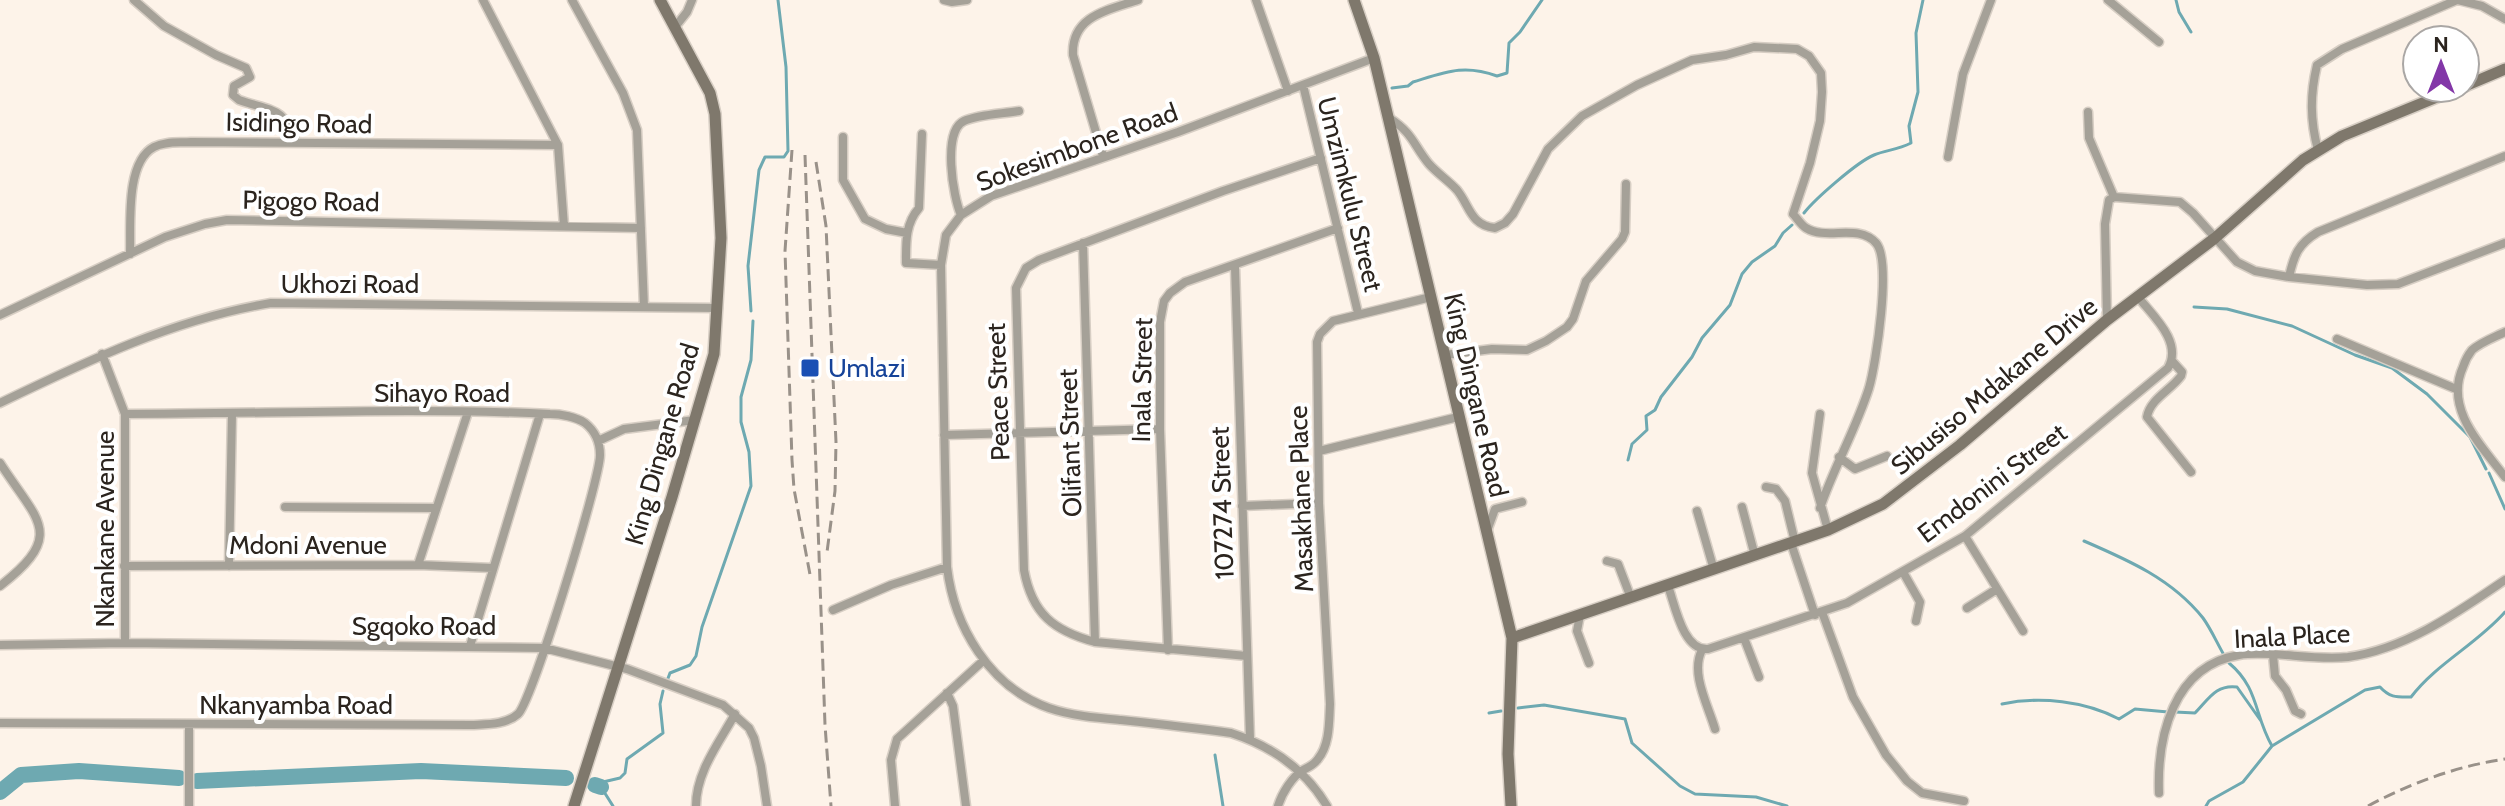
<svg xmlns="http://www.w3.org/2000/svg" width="2505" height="806" font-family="Cabin,sans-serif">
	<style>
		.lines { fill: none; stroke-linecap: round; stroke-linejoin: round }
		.stream { stroke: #6ea9b1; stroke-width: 3 }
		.river { stroke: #6ea9b1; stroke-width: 16 }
		.street-casing { stroke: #d7cec4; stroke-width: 11 }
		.secondary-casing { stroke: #d7cec4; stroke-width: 14 }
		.street { stroke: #a5a198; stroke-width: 8 }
		.secondary { stroke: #7f786c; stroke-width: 11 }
		.rail { stroke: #999189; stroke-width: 3; stroke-dasharray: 12 6; stroke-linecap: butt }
		.transit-dot { fill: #1a4fb4; stroke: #fff; stroke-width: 3 }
		.labels { text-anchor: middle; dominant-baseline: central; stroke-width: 8; stroke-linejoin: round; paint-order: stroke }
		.street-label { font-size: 26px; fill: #2b241e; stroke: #fff }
		.transit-label { font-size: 26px; fill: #164399; stroke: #fff; text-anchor: start }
	</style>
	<rect width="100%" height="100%" fill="#fdf3e9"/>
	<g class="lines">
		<path class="stream" d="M 2176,0 L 2179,12 L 2191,32
			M 1392,88 L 1408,86 L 1413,82 C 1446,72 1464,64 1497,76 L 1507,73 L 1509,43 L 1520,32 L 1542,0
			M 1804,213 C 1815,199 1857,162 1874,155 C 1886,150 1897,150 1911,143 L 1909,126 L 1918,92 L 1916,33 L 1923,0
			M 2194,307 L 2227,309 L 2292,326 L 2355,355 L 2392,368 L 2427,394 L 2470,437 L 2486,469
			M 751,311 L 748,266 L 759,170 L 765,157 L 784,157 L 788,151 L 786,67 L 778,0
			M 1628,460 L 1632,444 L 1647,430 L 1646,416 L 1655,410 L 1661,397 L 1692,357 L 1702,338 L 1730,305 L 1742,274 L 1752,262 L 1775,246 L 1783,233 L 1792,225
			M 2489,473 L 2505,509
			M 2084,541 C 2128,560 2172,579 2203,618 C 2211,629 2217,643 2224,655
			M 2229,663 C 2259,688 2254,715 2272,746
			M 667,681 L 670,673 L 690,665 L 696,656 L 702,627 L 751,486 L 749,452 L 741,422 L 741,397 L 751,360 L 753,321
			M 2002,704 C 2040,696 2085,701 2119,719 L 2135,709 L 2168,712
			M 1518,708 L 1544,705 L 1625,719 L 1632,743 L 1680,786 L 1695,794 L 1756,797 L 1787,806
			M 2175,712 L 2195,713 C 2208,700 2216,684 2237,687 L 2261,721
			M 1489,713 L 1501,711
			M 1215,755 L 1223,806
			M 613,806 L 601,787 L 603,782 L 620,778 L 625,773 L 627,759 L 663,733 L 660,704 L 663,691
			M 2206,806 L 2209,801 L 2243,782 L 2272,746 L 2365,690 L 2380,687 C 2390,698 2397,697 2411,697 C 2437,663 2477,644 2505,612"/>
		<path class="river" d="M 197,781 L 421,771 L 566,778
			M 595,785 L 601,787
			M 0,792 L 21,775 L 79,771 L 179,778"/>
		<g class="street-casing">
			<path id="street" d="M 134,0 L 164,26 L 216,55 L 246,68 L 250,77 L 234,86 L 233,95 L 239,100 C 270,111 286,107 296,143
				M 483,0 L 558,145 L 564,226
				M 572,0 L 623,93 L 637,130 L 644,307
				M 944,0 L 952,2 L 967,0
				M 1256,0 L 1288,91
				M 2108,0 L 2159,42
				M 2458,0 L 2482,6 L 2505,19
				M 675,27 L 687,12 L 692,0
				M 1303,85 L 1358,313
				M 2088,112 L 2089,138 L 2114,197 L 2109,200 L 2105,224 L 2107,320
				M 1388,117 C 1414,134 1412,143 1429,164 C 1438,174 1449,181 1457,190 C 1470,206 1470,225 1495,228 L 1505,223 L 1513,214 L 1548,149 L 1582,116 L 1637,85 L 1692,60 L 1726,55 L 1754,47 L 1797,49 L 1809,56 L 1821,73 L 1822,92 L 1820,121 L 1810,163 L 1793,214 C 1797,218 1801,225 1806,228 C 1827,241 1858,223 1876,243 C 1892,261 1876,364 1869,388 C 1856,429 1834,467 1820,508
				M 922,134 L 919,208 C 905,224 906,243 906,263 L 941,265
				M 843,137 L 843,180 L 865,219 L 886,229 L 907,233
				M 2318,150 C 2310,120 2310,95 2317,65 L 2342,49 L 2457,0
				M 1103,156 L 1073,55 C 1071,16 1108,10 1138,0
				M 1948,157 L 1963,74 L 1991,0
				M 2114,197 L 2180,202 L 2193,213 L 2237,262 L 2255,271 L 2289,277 L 2367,285 L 2398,284 L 2505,243
				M 961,215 C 953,197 942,131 964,121 C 980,114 1002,114 1019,111
				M 1083,243 L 1095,642
				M 130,254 C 131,225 125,162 154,147 C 165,141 179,143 191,142 L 558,145
				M 1235,267 L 1250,739
				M 2289,277 C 2294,255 2298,244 2318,232 L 2505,156
				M 0,315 L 165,237 L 205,224 L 227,220 L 641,228
				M 2505,332 C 2495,337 2481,342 2472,350 C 2468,355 2465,361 2463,367 C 2444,409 2481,445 2505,477
				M 2337,339 L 2456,389
				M 1445,355 L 1492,349 L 1527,350 L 1546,341 L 1567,327 L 1573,319 L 1586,281 L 1622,239 L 1625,232 L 1626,184
				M 2172,361 L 2182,372 L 2181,376 C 2171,390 2150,399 2147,417 L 2191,472
				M 0,403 C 87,361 174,319 271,303 L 718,308
				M 125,414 L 125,643
				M 1820,414 L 1812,473 L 1828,530
				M 944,435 L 1160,429
				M 598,441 L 624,429 L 695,420
				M 1319,451 L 1458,417
				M 1839,457 L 1855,469 L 1887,456
				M 0,463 C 37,521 67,534 0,586
				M 1766,487 L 1776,489 L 1785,501 L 1795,542
				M 1242,506 L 1319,503
				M 285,507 L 436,508
				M 1742,507 L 1755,556
				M 1697,511 L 1714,570
				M 1487,531 L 1495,509 L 1522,502
				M 1965,536 L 2023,631
				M 1791,543 L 1815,615
				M 1607,561 L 1618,564 L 1631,598
				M 418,565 L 468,412
				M 124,566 L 418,565 L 493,568
				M 229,566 L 232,414
				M 1903,572 L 1920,602 L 1916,621
				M 1668,586 C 1675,605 1683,651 1708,649 L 1847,603 L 1965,536 L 2168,368 C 2183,342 2153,316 2138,297
				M 1967,608 L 1997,589
				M 833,610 L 891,585 L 947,567
				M 1822,612 L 1853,697 L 1886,755 L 1907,781 L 1922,793 L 1964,801
				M 1580,615 L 1577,631 L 1589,663
				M 1744,638 L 1759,677
				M 0,645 L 125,643 L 544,648 L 627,669 L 723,705 L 749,728 L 754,738 L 761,766 L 767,806
				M 470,646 L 540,414
				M 1168,650 L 1160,429 L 1160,322 L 1164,301 L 1170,293 L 1185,282 L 1338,228
				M 1702,650 C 1690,673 1708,705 1715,729
				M 2273,655 L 2275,676 L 2286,690 L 2295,711 L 2301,714
				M 1247,656 L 1095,642 C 1054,631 1032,614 1024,570 L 1016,288 L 1026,268 L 1039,260 L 1223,191 L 1321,158
				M 947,693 L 953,706 L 966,806
				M 0,723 L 471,725 C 486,724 506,725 518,714 C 532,701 600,480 600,455 C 600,443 595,431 585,423 C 576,417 561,414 550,414 C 409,407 266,414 125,414 L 102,354
				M 189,725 L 189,806
				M 2159,793 C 2157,737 2173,666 2239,655 C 2272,650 2312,661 2348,657 C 2406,649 2458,612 2505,580
				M 696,806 C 696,772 719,743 735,714
				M 895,806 L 891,760 L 897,739 L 984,660
				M 1278,806 C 1282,793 1292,777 1303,770 C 1309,767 1314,765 1318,759 C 1330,744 1329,722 1330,704 L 1319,503 L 1317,342 L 1320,334 L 1333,321 L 1431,297
				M 1327,806 C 1305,769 1271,746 1231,733 C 1194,728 1158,724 1121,720 C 1098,718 1072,716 1049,708 C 989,687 954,626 947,567 L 941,265 L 946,235 L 961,215 L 991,196 L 1178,132 L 1374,58"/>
		</g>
		<g class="secondary-casing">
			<path id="secondary" d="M 1354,0 L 1374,58 L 1512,638 L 1508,754 L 1511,806
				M 2465,86 L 2505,69
				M 1512,638 L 1828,530 L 1883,504 L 1960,445 L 2107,320 L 2215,238 L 2303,160 L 2342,136 L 2459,88
				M 574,806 L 672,497 L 714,354 L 721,238 L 715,114 L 710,93 L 660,0"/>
		</g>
		<use href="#street" class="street"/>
		<use href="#secondary" class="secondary"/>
		<path class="rail" d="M 792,150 L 785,251 L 792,460 L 794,489 L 811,580
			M 805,155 L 825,725 L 831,806
			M 816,162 L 826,226 L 836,442 L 835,491 L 827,552
			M 2368,806 C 2411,783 2457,766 2505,759"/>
	</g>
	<rect class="transit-dot" x="800" y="358" width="20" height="20" rx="4"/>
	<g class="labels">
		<g class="street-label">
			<text transform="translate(299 123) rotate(1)">Isidingo Road</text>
			<text transform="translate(1077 147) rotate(-20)">Sokesimbone Road</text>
			<text transform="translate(1350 194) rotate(76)">Umzimkulu Street</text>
			<text transform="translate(311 201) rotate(1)">Pigogo Road</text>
			<text x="350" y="284">Ukhozi Road</text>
			<text transform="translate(1142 380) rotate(-89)">Inala Street</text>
			<text transform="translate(1994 386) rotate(-40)">Sibusiso Mdakane Drive</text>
			<text transform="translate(998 392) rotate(-92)">Peace Street</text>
			<text x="442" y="393">Sihayo Road</text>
			<text transform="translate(1476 395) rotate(77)">King Dingane Road</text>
			<text transform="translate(1070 443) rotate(-92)">Olifant Street</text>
			<text transform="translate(662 444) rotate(-74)">King Dingane Road</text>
			<text transform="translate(1992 483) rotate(-37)">Emdonini Street</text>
			<text transform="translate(1301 499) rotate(-92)">Masakhane Place</text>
			<text transform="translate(1222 503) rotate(-92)">107274 Street</text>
			<text transform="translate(105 529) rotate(-90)">Nkankane Avenue</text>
			<text x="308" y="545">Mdoni Avenue</text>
			<text x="424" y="626">Sgqoko Road</text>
			<text transform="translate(2292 636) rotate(-3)">Inala Place</text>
			<text x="296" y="705">Nkanyamba Road</text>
		</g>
		<g class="transit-label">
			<text x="828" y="368">Umlazi</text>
		</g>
	</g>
	<g transform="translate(2441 64)"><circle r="38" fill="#ffffff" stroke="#aaa7a5" stroke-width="2"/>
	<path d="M0-6L14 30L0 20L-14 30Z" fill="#8337a8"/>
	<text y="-12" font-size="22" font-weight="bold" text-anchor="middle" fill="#2b241e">N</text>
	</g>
</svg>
